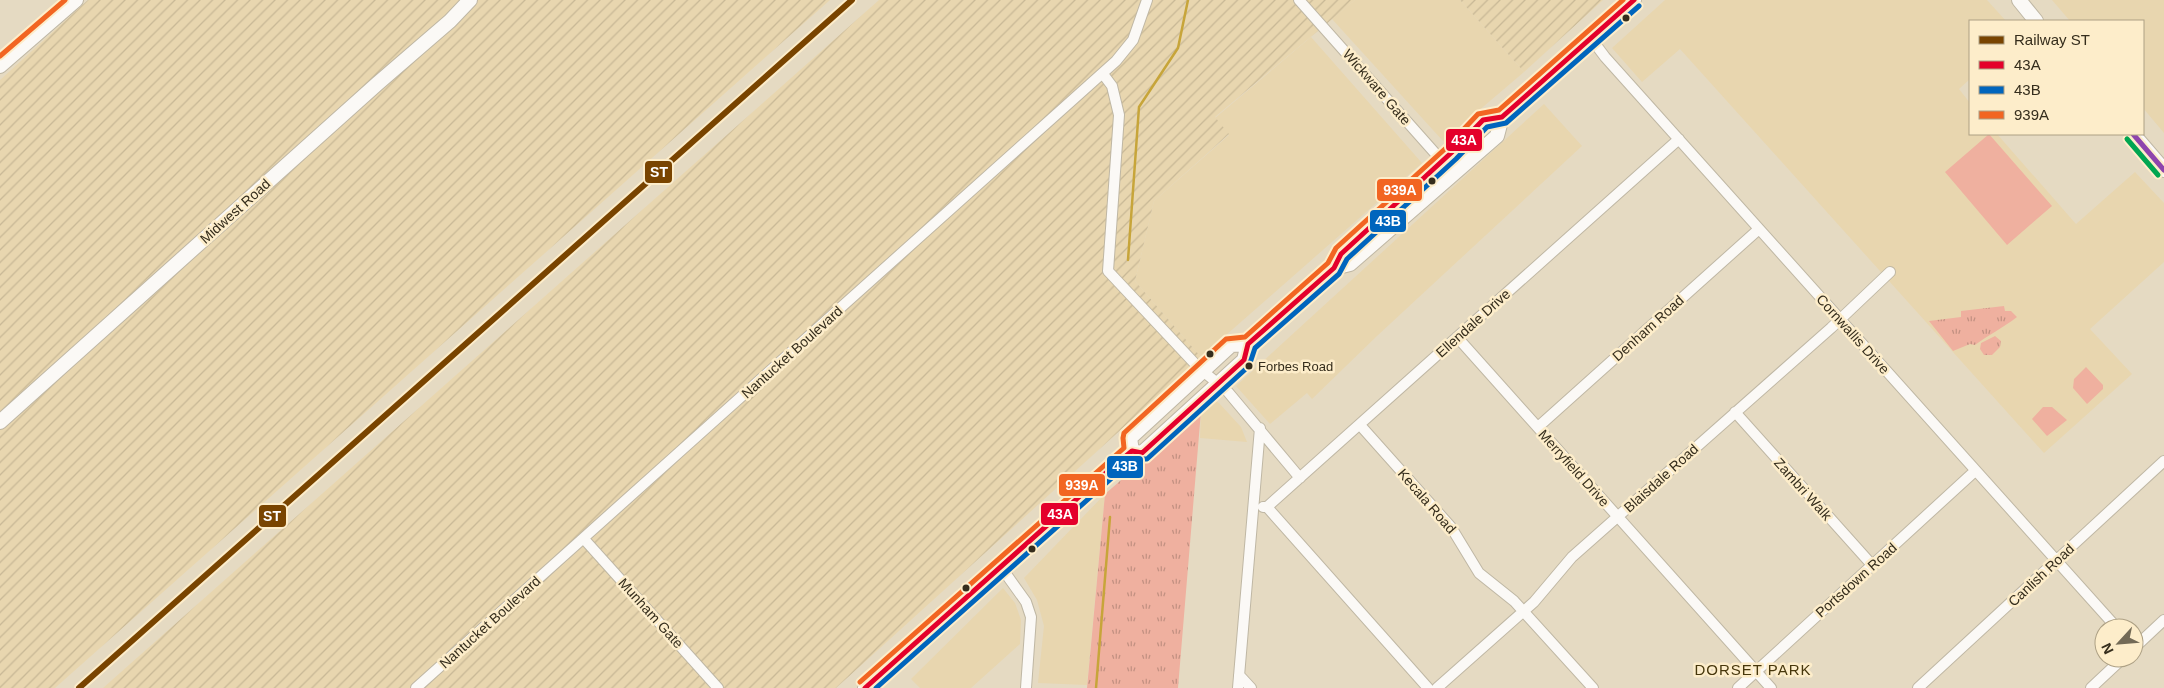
<svg xmlns="http://www.w3.org/2000/svg" width="2164" height="688" font-family="Helvetica,sans-serif">
	<style>
		.built { fill: #e8d6af }
		.industrial { fill: url(#industrial-furrows) }
		.grass { fill: url(#grass-tufts) }
		.pitch { fill: #efb09f }
		.lines { fill: none; stroke-linecap: round; stroke-linejoin: round }
		.stream { stroke: #c7a53a; stroke-width: 2.5 }
		.street-casing { stroke: #bfb7a4; stroke-width: 12 }
		.secondary-casing { stroke: #bfb7a4; stroke-width: 16 }
		.street { stroke: #fbf9f6; stroke-width: 10 }
		.secondary { stroke: #fbf9f6; stroke-width: 14 }
		.bus-1-casing { stroke: #fdedca; stroke-width: 9 }
		.bus-2-casing { stroke: #fdedca; stroke-width: 9 }
		.bus-3-casing { stroke: #fdedca; stroke-width: 9 }
		.bus-4-casing { stroke: #fdedca; stroke-width: 9 }
		.bus-5-casing { stroke: #fdedca; stroke-width: 9 }
		.bus-1 { stroke: #e4002b; stroke-width: 5 }
		.bus-2 { stroke: #0065bd; stroke-width: 5 }
		.bus-3 { stroke: #f26522; stroke-width: 5 }
		.bus-4 { stroke: #8e44ad; stroke-width: 5 }
		.bus-5 { stroke: #00a651; stroke-width: 5 }
		.rail-1-casing { stroke: #fdedca; stroke-width: 10 }
		.rail-1 { stroke: #794400; stroke-width: 6 }
		.bus-dot { fill: #352d1c; stroke: #fdedca; stroke-width: 2 }
		.labels { text-anchor: middle; dominant-baseline: central; stroke-width: 5; stroke-linejoin: round; paint-order: stroke }
		.bus-label { font-size: 13px; fill: #352d1c; stroke: #fdedca; text-anchor: start }
		.street-label { font-size: 14px; fill: #352d1c; stroke: #fdedca }
		.neighbourhood-label { font-size: 15px; letter-spacing: 1px; fill: #47370c; stroke: #fdedca }
		.line-badge { stroke: #fdedca; stroke-width: 2 }
		.badge-label { font-size: 14px; text-anchor: middle; font-weight: bold; fill: #fff }
	</style>
	<defs>
		<pattern id="industrial-furrows" width="10" height="10" patternUnits="userSpaceOnUse" patternTransform="scale(1.25)"><rect width="10" height="10" fill="#e8d6af"/><path d="M-1 1l2-2M0 10L10 0M9 11l2-2" fill="none" stroke="#c8b896"/></pattern>
		<pattern id="grass-tufts" width="24" height="20" patternUnits="userSpaceOnUse" patternTransform="scale(1.25)"><rect width="24" height="20" fill="#efb09f"/><path d="M3 7l-1-3M5 7V3M7 7l1-3M15 17l-1-3M17 17v-4M19 17l1-3" fill="none" stroke="#c29081"/></pattern>
	</defs>
	<rect width="100%" height="100%" fill="#e5dac2"/>
	<path class="built" d="M 1355,0 L 1460,0 L 1524,72 L 1443,141 L 1332,19 Z
		M 1665,0 L 1987,0 L 2006,21 L 1970,21 L 1970,79 L 1959,89 L 1970,103 L 1970,134 L 1997,134 L 2076,224 L 2135,172 L 2164,203 L 2164,262 L 2090,329 L 2132,374 L 2044,453 L 1680,49 L 1642,82 L 1612,48 Z
		M 2052,0 L 2164,0 L 2164,133 L 2143,108 L 2143,21 L 2070,21 Z
		M 1311,37 L 1422,163 L 1201,357 L 1135,281 L 1154,201 L 1229,135 L 1215,118 Z
		M 1544,104 L 1582,146 L 1377,336 L 1312,399 L 1307,393 L 1270,424 L 1236,386 Z
		M 1214,400 L 1219,403 L 1241,427 L 1247,442 L 1200,438 L 1201,411 Z
		M 1105,494 L 1087,685 L 1038,683 L 1044,626 L 1037,600 L 1024,578 Z
		M 1003,588 L 1015,603 L 1021,620 L 1020,644 L 971,688 L 920,688 L 911,679 Z"/>
	<path class="industrial" d="M 88,0 L 830,0 L 55,688 L 0,688 L 0,80 Z
		M 879,0 L 1355,0 L 1215,117 L 1229,134 L 1154,201 L 1135,281 L 1201,357 L 836,688 L 103,688 Z
		M 1460,0 L 1603,0 L 1524,72 Z"/>
	<path class="grass" d="M 2004,306 L 2005,311 L 2011,311 L 2017,317 C 2003,328 1988,335 1975,345 L 1970,344 L 1953,351 L 1929,321 L 1961,317 L 1961,311 Z
		M 1995,336 L 2001,341 L 2000,347 L 1992,355 L 1984,355 L 1980,349 L 1981,343 Z
		M 1201,411 L 1178,688 L 1087,688 L 1105,494 Z"/>
	<path class="pitch" d="M 1989,134 L 2052,206 L 2007,245 L 1945,172 Z
		M 2086,367 L 2103,385 L 2103,389 L 2087,404 L 2073,388 L 2074,379 Z
		M 2043,407 L 2052,407 L 2067,420 L 2047,436 L 2032,419 Z"/>
	<g class="lines">
		<path class="stream" d="M 1128,260 L 1139,107 L 1178,48 L 1188,0
			M 1096,688 L 1110,517"/>
		<g class="street-casing">
			<path id="street" d="M 1299,0 L 1442,161
				M 1590,37 L 1605,57 L 2117,628
				M 1103,74 L 1112,86 L 1119,115 L 1108,271 L 1198,367 L 1228,392 L 1300,478
				M 1457,337 L 1771,688
				M 1735,412 L 1872,565
				M 1360,425 L 1451,527 L 1479,573 L 1514,601 L 1593,688
				M 1538,427 L 1759,229
				M 1263,507 L 1267,507 L 1428,688
				M 1267,507 L 1679,139
				M 584,539 L 718,688
				M 1001,567 L 1026,602 L 1031,617 L 1026,688
				M 2134,648 L 2164,620
				M 1239,675 L 1251,688
				M 416,688 L 1116,61 L 1133,40 L 1147,0
				M 1238,688 L 1260,428
				M 1437,688 L 1534,602 L 1572,557 L 1831,328 L 1890,272
				M 1738,688 L 1975,471
				M 1918,688 L 2164,461
				M 2091,688 L 2123,658"/>
		</g>
		<g class="secondary-casing">
			<path id="secondary" d="M 2019,0 L 2036,21
				M 0,66 L 76,0
				M 2133,134 L 2164,170
				M 1334,268 L 1350,264 L 1497,136 L 1502,117
				M 0,422 L 377,84 L 450,21 L 470,0
				M 1132,451 L 1130,438 L 1231,345 L 1248,344
				M 865,688 L 1108,471 L 1132,451 L 1142,453 L 1244,360 L 1248,344 L 1334,268 L 1341,254 L 1451,153 L 1483,120 L 1502,117 L 1634,0"/>
		</g>
		<use href="#street" class="street"/>
		<use href="#secondary" class="secondary"/>
		<g class="bus-1-casing">
			<path id="bus-1" d="M 865,688 L 1108,471 L 1132,451 L 1142,453 L 1244,360 L 1248,344 L 1334,268 L 1341,254 L 1451,153 L 1483,120 L 1502,117 L 1634,0"/>
		</g>
		<g class="bus-2-casing">
			<path id="bus-2" d="M 876,688 L 1113,477 L 1134,459 L 1147,459 L 1249,366 L 1255,348 L 1339,274 L 1347,259 L 1456,159 L 1487,127 L 1506,123 L 1639,6"/>
		</g>
		<g class="bus-3-casing">
			<path id="bus-3" d="M 0,56 L 65,0
				M 860,682 L 1124,448 L 1123,438 L 1124,433 L 1226,339 L 1245,337 L 1328,263 L 1336,248 L 1446,148 L 1478,114 L 1499,110 L 1623,0"/>
		</g>
		<g class="bus-4-casing">
			<path id="bus-4" d="M 2133,134 L 2164,170"/>
		</g>
		<g class="bus-5-casing">
			<path id="bus-5" d="M 2127,139 L 2158,175"/>
		</g>
		<use href="#bus-1" class="bus-1"/>
		<use href="#bus-2" class="bus-2"/>
		<use href="#bus-3" class="bus-3"/>
		<use href="#bus-4" class="bus-4"/>
		<use href="#bus-5" class="bus-5"/>
		<g class="rail-1-casing">
			<path id="rail-1" d="M 79,688 L 852,0"/>
		</g>
		<use href="#rail-1" class="rail-1"/>
	</g>
	<g class="bus-dot">
		<circle cx="1626" cy="18" r="4.5"/>
		<circle cx="1432" cy="181" r="4.5"/>
		<circle cx="1210" cy="354" r="4.5"/>
		<circle cx="1249" cy="366" r="4.5"/>
		<circle cx="1032" cy="549" r="4.5"/>
		<circle cx="966" cy="588" r="4.5"/>
	</g>
	<g class="labels">
		<g class="bus-label">
			<text x="1258" y="366">Forbes Road</text>
		</g>
		<g class="street-label">
			<text transform="translate(1377 87) rotate(49)">Wickware Gate</text>
			<text transform="translate(235 211) rotate(-42)">Midwest Road</text>
			<text transform="translate(1473 323) rotate(-42)">Ellendale Drive</text>
			<text transform="translate(1648 328) rotate(-42)">Denham Road</text>
			<text transform="translate(1853 334) rotate(48)">Cornwallis Drive</text>
			<text transform="translate(792 352) rotate(-42)">Nantucket Boulevard</text>
			<text transform="translate(1574 468) rotate(48)">Merryfield Drive</text>
			<text transform="translate(1661 478) rotate(-42)">Blaisdale Road</text>
			<text transform="translate(1803 489) rotate(48)">Zambri Walk</text>
			<text transform="translate(1427 501) rotate(49)">Kecala Road</text>
			<text transform="translate(2041 575) rotate(-43)">Canlish Road</text>
			<text transform="translate(1856 580) rotate(-42)">Portsdown Road</text>
			<text transform="translate(651 613) rotate(48)">Munham Gate</text>
			<text transform="translate(490 622) rotate(-42)">Nantucket Boulevard</text>
		</g>
		<g class="neighbourhood-label">
			<text x="1753" y="669">DORSET PARK</text>
		</g>
	</g>
	<g class="line-badge">
		<rect x="1445" y="128" width="38" height="24" rx="5" fill="#e4002b"/>
		<rect x="644" y="160" width="29" height="24" rx="5" fill="#794400"/>
		<rect x="1376" y="178" width="47" height="24" rx="5" fill="#f26522"/>
		<rect x="1369" y="209" width="38" height="24" rx="5" fill="#0065bd"/>
		<rect x="1106" y="455" width="38" height="24" rx="5" fill="#0065bd"/>
		<rect x="1058" y="473" width="48" height="24" rx="5" fill="#f26522"/>
		<rect x="1040" y="502" width="39" height="24" rx="5" fill="#e4002b"/>
		<rect x="258" y="504" width="29" height="24" rx="5" fill="#794400"/>
	</g>
	<g class="badge-label">
		<text x="1464" y="145">43A</text>
		<text x="659" y="177">ST</text>
		<text x="1400" y="195">939A</text>
		<text x="1388" y="226">43B</text>
		<text x="1125" y="471">43B</text>
		<text x="1082" y="490">939A</text>
		<text x="1060" y="519">43A</text>
		<text x="272" y="521">ST</text>
	</g>
	<rect x="1969" y="20" width="175" height="115" fill="#fdedca" stroke="#ada084"/>
	<rect x="1979" y="36" width="25" height="8" fill="#794400" stroke="#ada084"/>
	<text x="2014" y="45" font-size="15" fill="#352d1c">Railway ST</text>
	<rect x="1979" y="61" width="25" height="8" fill="#e4002b" stroke="#ada084"/>
	<text x="2014" y="70" font-size="15" fill="#352d1c">43A</text>
	<rect x="1979" y="86" width="25" height="8" fill="#0065bd" stroke="#ada084"/>
	<text x="2014" y="95" font-size="15" fill="#352d1c">43B</text>
	<rect x="1979" y="111" width="25" height="8" fill="#f26522" stroke="#ada084"/>
	<text x="2014" y="120" font-size="15" fill="#352d1c">939A</text>
	<g transform="translate(2119 643) rotate(244)"><circle r="24" fill="#fdedca" stroke="#ada084"/>
	<path d="M0-4L9 19L0 12L-9 19Z" fill="#736a56"/>
	<text y="-8" font-size="14" font-weight="bold" text-anchor="middle" fill="#352d1c">N</text>
	</g>
</svg>
